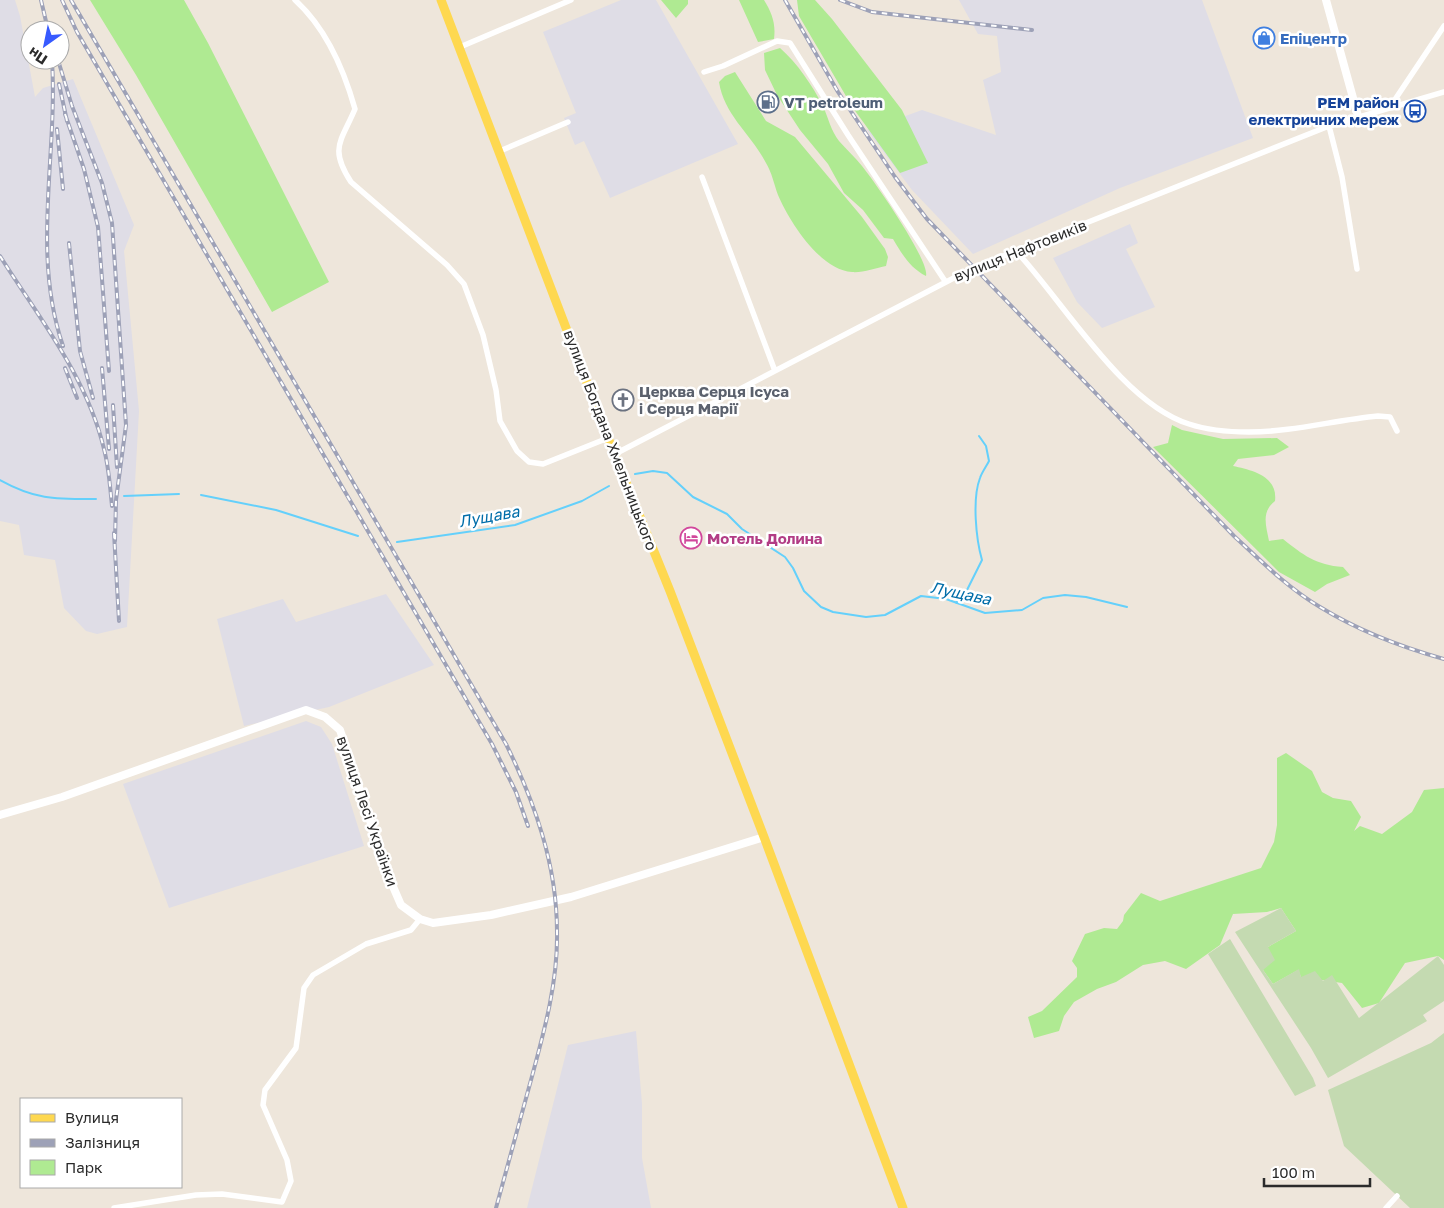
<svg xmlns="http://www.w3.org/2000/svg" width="1444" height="1208" font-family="'Golos Text',sans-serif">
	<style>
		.industrial { fill: #dfdde6 }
		.green { fill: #afea92 }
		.cemetery { fill: #c4dab1 }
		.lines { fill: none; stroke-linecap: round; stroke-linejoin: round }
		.stream { stroke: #64d0fb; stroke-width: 2 }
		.street { stroke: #fff; stroke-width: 5.5 }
		.secondary { stroke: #fff; stroke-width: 8 }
		.primary { stroke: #fed850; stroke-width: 9 }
		.rail-casing { stroke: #9da1b7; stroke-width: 4 }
		.rail { stroke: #fff; stroke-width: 2; stroke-dasharray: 5.5; stroke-linecap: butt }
		.labels { text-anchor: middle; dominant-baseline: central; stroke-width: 5; stroke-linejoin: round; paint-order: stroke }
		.shop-label { font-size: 15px; font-weight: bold; fill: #366cbe; stroke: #fff; text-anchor: start }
		.service-label { font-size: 15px; font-weight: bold; fill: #4e5e75; stroke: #fff; text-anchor: start }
		.transit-label { font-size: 15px; font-weight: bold; fill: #164399; stroke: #fff; text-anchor: end }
		.street-label { font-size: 15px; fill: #2b2b2b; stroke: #fff }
		.worship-label { font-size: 15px; font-weight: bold; fill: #5b616d; stroke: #fff; text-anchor: start }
		.hotel-label { font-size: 15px; font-weight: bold; fill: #b23c85; stroke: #fff; text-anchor: start }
		.water-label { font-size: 16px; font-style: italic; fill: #006da9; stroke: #fff }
	</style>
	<rect width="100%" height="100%" fill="#eee6db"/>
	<path class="industrial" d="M 0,0 L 15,0 L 20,16 L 35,97 L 43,88 L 73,79 L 134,225 L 124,251 L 139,411 L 127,627 L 97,634 L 86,631 L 64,608 L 55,560 L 24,555 L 19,525 L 0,521 Z
		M 621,0 L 656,0 L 738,144 L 610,198 L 584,141 L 575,145 L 564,118 L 576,113 L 543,32 Z
		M 959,0 L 1202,0 L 1253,138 L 1120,188 L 973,254 L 912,190 L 867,130 L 922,110 L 996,135 L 983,80 L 1001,72 L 997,36 L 978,34 Z
		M 1130,224 L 1138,243 L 1126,249 L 1155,307 L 1102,328 L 1077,302 L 1053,258 Z
		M 386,594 L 434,665 L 329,707 L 244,726 L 217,619 L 283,599 L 296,622 Z
		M 306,721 L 321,727 L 332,744 L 364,846 L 169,908 L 123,784 Z
		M 636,1031 L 642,1104 L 642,1158 L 651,1208 L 527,1208 L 568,1045 Z"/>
	<path class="green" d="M 90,0 L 184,0 L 208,43 L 329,282 L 272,312 L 136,75 Z
		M 661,0 L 688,0 L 688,4 L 676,18 Z
		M 739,0 L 764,0 C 772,13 776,24 774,39 L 758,42 Z
		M 797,0 L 815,0 L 832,19 L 902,110 L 928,163 L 900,173 L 853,108 L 799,16 Z
		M 780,48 C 798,64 812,85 823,106 C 828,117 831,131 839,141 C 846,149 855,157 862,166 C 875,182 930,261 926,276 C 910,268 902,254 893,239 L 884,238 L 863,210 L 844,193 L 828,164 L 800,130 L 777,95 L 765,70 L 764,53 Z
		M 735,72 L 766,121 L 795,137 L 862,217 L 885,249 L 888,257 L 886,266 C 876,268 862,273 852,272 C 820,270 789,221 778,195 C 774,184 772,173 766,163 C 751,134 724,115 719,82 L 725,76 Z
		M 1172,425 L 1182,430 L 1223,439 L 1277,438 L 1289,447 L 1274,455 L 1238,459 L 1233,466 C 1252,470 1278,476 1275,501 C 1261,512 1266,525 1269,541 L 1283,539 C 1303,555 1316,565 1343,567 L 1350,575 L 1327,584 L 1315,592 L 1279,572 L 1153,447 L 1168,443 Z
		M 1286,753 L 1312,771 L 1322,792 L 1333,798 L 1351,801 L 1361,817 L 1354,831 L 1360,826 L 1382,834 L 1412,812 L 1424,790 L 1444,788 L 1444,960 L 1438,956 L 1405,963 L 1379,1003 L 1362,1008 L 1342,983 L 1301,977 L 1298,970 L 1273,984 L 1263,970 L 1268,947 L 1296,931 L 1281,908 L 1267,912 L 1233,914 L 1220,945 L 1186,969 L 1165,961 L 1143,965 L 1116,982 L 1097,989 L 1074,1002 L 1064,1016 L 1059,1031 L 1034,1038 L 1028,1017 L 1042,1011 L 1077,977 L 1077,968 L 1072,961 L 1085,934 L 1104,928 L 1117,929 L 1123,921 L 1124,915 L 1141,893 L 1160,901 L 1261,868 L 1274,842 L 1277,825 L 1277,758 Z"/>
	<path class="cemetery" d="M 1281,908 L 1296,931 L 1268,947 L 1275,960 L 1263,970 L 1273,984 L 1299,969 L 1301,977 L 1315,971 L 1323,981 L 1332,975 L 1359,1018 L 1438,956 L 1444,965 L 1444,1001 L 1423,1015 L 1427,1021 L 1328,1078 L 1311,1048 L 1235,932 Z
		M 1230,939 L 1313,1078 L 1316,1086 L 1295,1096 L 1208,954 Z
		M 1444,1033 L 1444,1208 L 1410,1208 L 1344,1146 L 1328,1090 L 1431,1043 Z"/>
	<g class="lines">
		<path class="stream" d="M 635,474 L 653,471 L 667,473 L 693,497 L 727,514 L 742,529 L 785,557 L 793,568 L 804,591 L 821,607 L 833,612 L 866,617 L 885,615 L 921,596 L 946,599 L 985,613 L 1022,610 L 1043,598 L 1065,595 L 1086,597 L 1127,607
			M 0,480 C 36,500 56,499 96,499
			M 201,495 L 276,510 L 358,536
			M 124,496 L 179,494
			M 397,542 L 515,525 L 582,501 L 609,486
			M 956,603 L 966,592 L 982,560 C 976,539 972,499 980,478 C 982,472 986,467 989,461 L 986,446 L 979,436"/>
		<path class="street" d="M 295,0 C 326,28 344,70 355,109 C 341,142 329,148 351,182 L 447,265 L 464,284 L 483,335 L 496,390 L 500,421 L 517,451 L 529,462 L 543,464 L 608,438
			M 460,47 L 571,0
			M 704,72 L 723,66 L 777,41 L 790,43 L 848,135 L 945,281
			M 1390,107 L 1444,26
			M 1329,126 L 1342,177 L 1357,269
			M 500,151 L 568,122
			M 702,177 L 775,371
			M 1016,251 C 1063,301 1122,403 1189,424 C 1207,430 1230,432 1249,432 C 1292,432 1335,420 1378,416 L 1390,417 L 1397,431
			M 615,454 L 973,268 L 1329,126 L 1444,92
			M 114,1208 L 196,1195 L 222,1194 L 282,1202 L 291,1181 L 287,1160 L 263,1105 L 265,1090 L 296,1048 L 304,988 L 313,975 L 366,944 L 411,930 L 420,919
			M 1386,1208 L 1397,1196"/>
		<path class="secondary" d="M 1326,0 L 1358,116
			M 0,815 L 62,797 L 306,710 L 325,717 L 340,730 L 388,875 L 401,905 L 420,919 L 433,923 L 491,915 L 571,897 L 764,837"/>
		<path class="primary" d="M 441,0 L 608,438 L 670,591 L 764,837 L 903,1208"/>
		<g class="rail-casing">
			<path id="rail" d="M 41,0 L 48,30
				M 62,0 L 77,32 L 492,744 L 516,792 L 528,826
				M 71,0 L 506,744 C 535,803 557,865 557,932 C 558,982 544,1032 531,1080 C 519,1123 508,1165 496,1208
				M 785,0 L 838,92 L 895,177 L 927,219 L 1234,536 C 1261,561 1288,588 1320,607 C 1359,631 1401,647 1444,659
				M 840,0 L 872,12 L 1032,30
				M 52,60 C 58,155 31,253 63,346
				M 58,60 L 72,106 L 102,183 L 112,223 L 126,425 L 116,500 L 115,541
				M 59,84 L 67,121
				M 65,114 L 84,169 L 98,227 L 109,371
				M 57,129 L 63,189
				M 69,243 L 80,351 L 93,398
				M 0,256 C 39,318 87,377 104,449 C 109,468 110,487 112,506
				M 65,368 L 77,398
				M 102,368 L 109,449
				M 113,405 L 117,467
				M 114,533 L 119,621"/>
		</g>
		<use href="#rail" class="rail"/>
	</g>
	<defs>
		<g id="shop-ring" transform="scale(1.125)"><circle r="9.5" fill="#fff" stroke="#3f7fe0" stroke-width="1.5"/><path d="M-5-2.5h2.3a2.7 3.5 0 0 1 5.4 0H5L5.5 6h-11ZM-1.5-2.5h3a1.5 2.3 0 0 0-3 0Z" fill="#3f7fe0"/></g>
		<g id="fuel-ring" transform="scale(1.125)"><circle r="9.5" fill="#fff" stroke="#5c6f8a" stroke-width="1.5"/><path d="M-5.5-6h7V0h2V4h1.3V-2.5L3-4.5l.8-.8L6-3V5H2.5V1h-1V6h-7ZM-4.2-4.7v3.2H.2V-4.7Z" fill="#5c6f8a"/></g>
		<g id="bus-ring" transform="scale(1.125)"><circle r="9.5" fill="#fff" stroke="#1a4fb4" stroke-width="1.5"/><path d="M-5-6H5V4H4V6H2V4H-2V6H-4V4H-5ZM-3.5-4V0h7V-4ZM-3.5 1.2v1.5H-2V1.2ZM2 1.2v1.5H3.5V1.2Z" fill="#1a4fb4"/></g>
		<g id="church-ring" transform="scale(1.125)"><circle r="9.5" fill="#fff" stroke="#6b7280" stroke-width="1.5"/><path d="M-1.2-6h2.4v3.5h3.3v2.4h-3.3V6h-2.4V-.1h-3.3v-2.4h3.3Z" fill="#6b7280"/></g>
		<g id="hotel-ring" transform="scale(1.125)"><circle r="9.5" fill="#fff" stroke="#d1479c" stroke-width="1.5"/><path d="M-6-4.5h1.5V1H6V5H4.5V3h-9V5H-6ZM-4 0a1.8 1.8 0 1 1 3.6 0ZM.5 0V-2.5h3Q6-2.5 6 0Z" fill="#d1479c"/></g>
	</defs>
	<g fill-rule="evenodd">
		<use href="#shop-ring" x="1264" y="38"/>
		<use href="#fuel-ring" x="768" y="102"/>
		<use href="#bus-ring" x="1415" y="111"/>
		<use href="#church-ring" x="623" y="400"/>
		<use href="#hotel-ring" x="691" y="538"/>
	</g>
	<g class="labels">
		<g class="shop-label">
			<text x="1280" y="38">Епіцентр</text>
		</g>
		<g class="service-label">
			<text x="784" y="102">VT petroleum</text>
		</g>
		<g class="transit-label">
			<text x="1399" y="102">РЕМ район<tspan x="1399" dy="17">електричних мереж</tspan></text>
		</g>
		<g class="street-label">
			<text transform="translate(1020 250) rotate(-22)">вулиця Нафтовиків</text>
			<text transform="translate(611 440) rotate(69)">вулиця Богдана Хмельницького</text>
			<text transform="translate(368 811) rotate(71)">вулиця Лесі Українки</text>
		</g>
		<g class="worship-label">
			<text x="639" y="391">Церква Серця Ісуса<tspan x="639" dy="17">і Серця Марії</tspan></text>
		</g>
		<g class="hotel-label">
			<text x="707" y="538">Мотель Долина</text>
		</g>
		<g class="water-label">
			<text transform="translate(489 516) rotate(-10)">Лущава</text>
			<text transform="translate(961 593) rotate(12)">Лущава</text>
		</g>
	</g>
	<rect x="20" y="1098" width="162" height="90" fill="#ffffff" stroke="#aaaaaa"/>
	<rect x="30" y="1114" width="25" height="8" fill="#fed850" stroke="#aaaaaa"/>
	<text x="65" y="1123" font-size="15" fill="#2b2b2b">Вулиця</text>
	<rect x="30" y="1139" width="25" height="8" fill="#9da1b7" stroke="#aaaaaa"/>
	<text x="65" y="1148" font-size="15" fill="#2b2b2b">Залізниця</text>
	<rect x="30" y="1160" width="25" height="15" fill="#afea92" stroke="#aaaaaa"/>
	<text x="65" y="1173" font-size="15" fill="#2b2b2b">Парк</text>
	<g transform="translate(45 45) rotate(213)"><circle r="24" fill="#ffffff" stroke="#aaaaaa"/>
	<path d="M0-4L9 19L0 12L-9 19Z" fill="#375aff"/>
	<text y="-8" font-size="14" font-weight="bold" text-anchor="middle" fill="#2b2b2b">Пн</text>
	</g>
	<path d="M1264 1178v8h106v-8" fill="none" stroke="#2b2b2b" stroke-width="2.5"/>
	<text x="1272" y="1178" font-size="15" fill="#2b2b2b" stroke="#ffffff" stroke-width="4" paint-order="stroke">100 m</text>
</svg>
